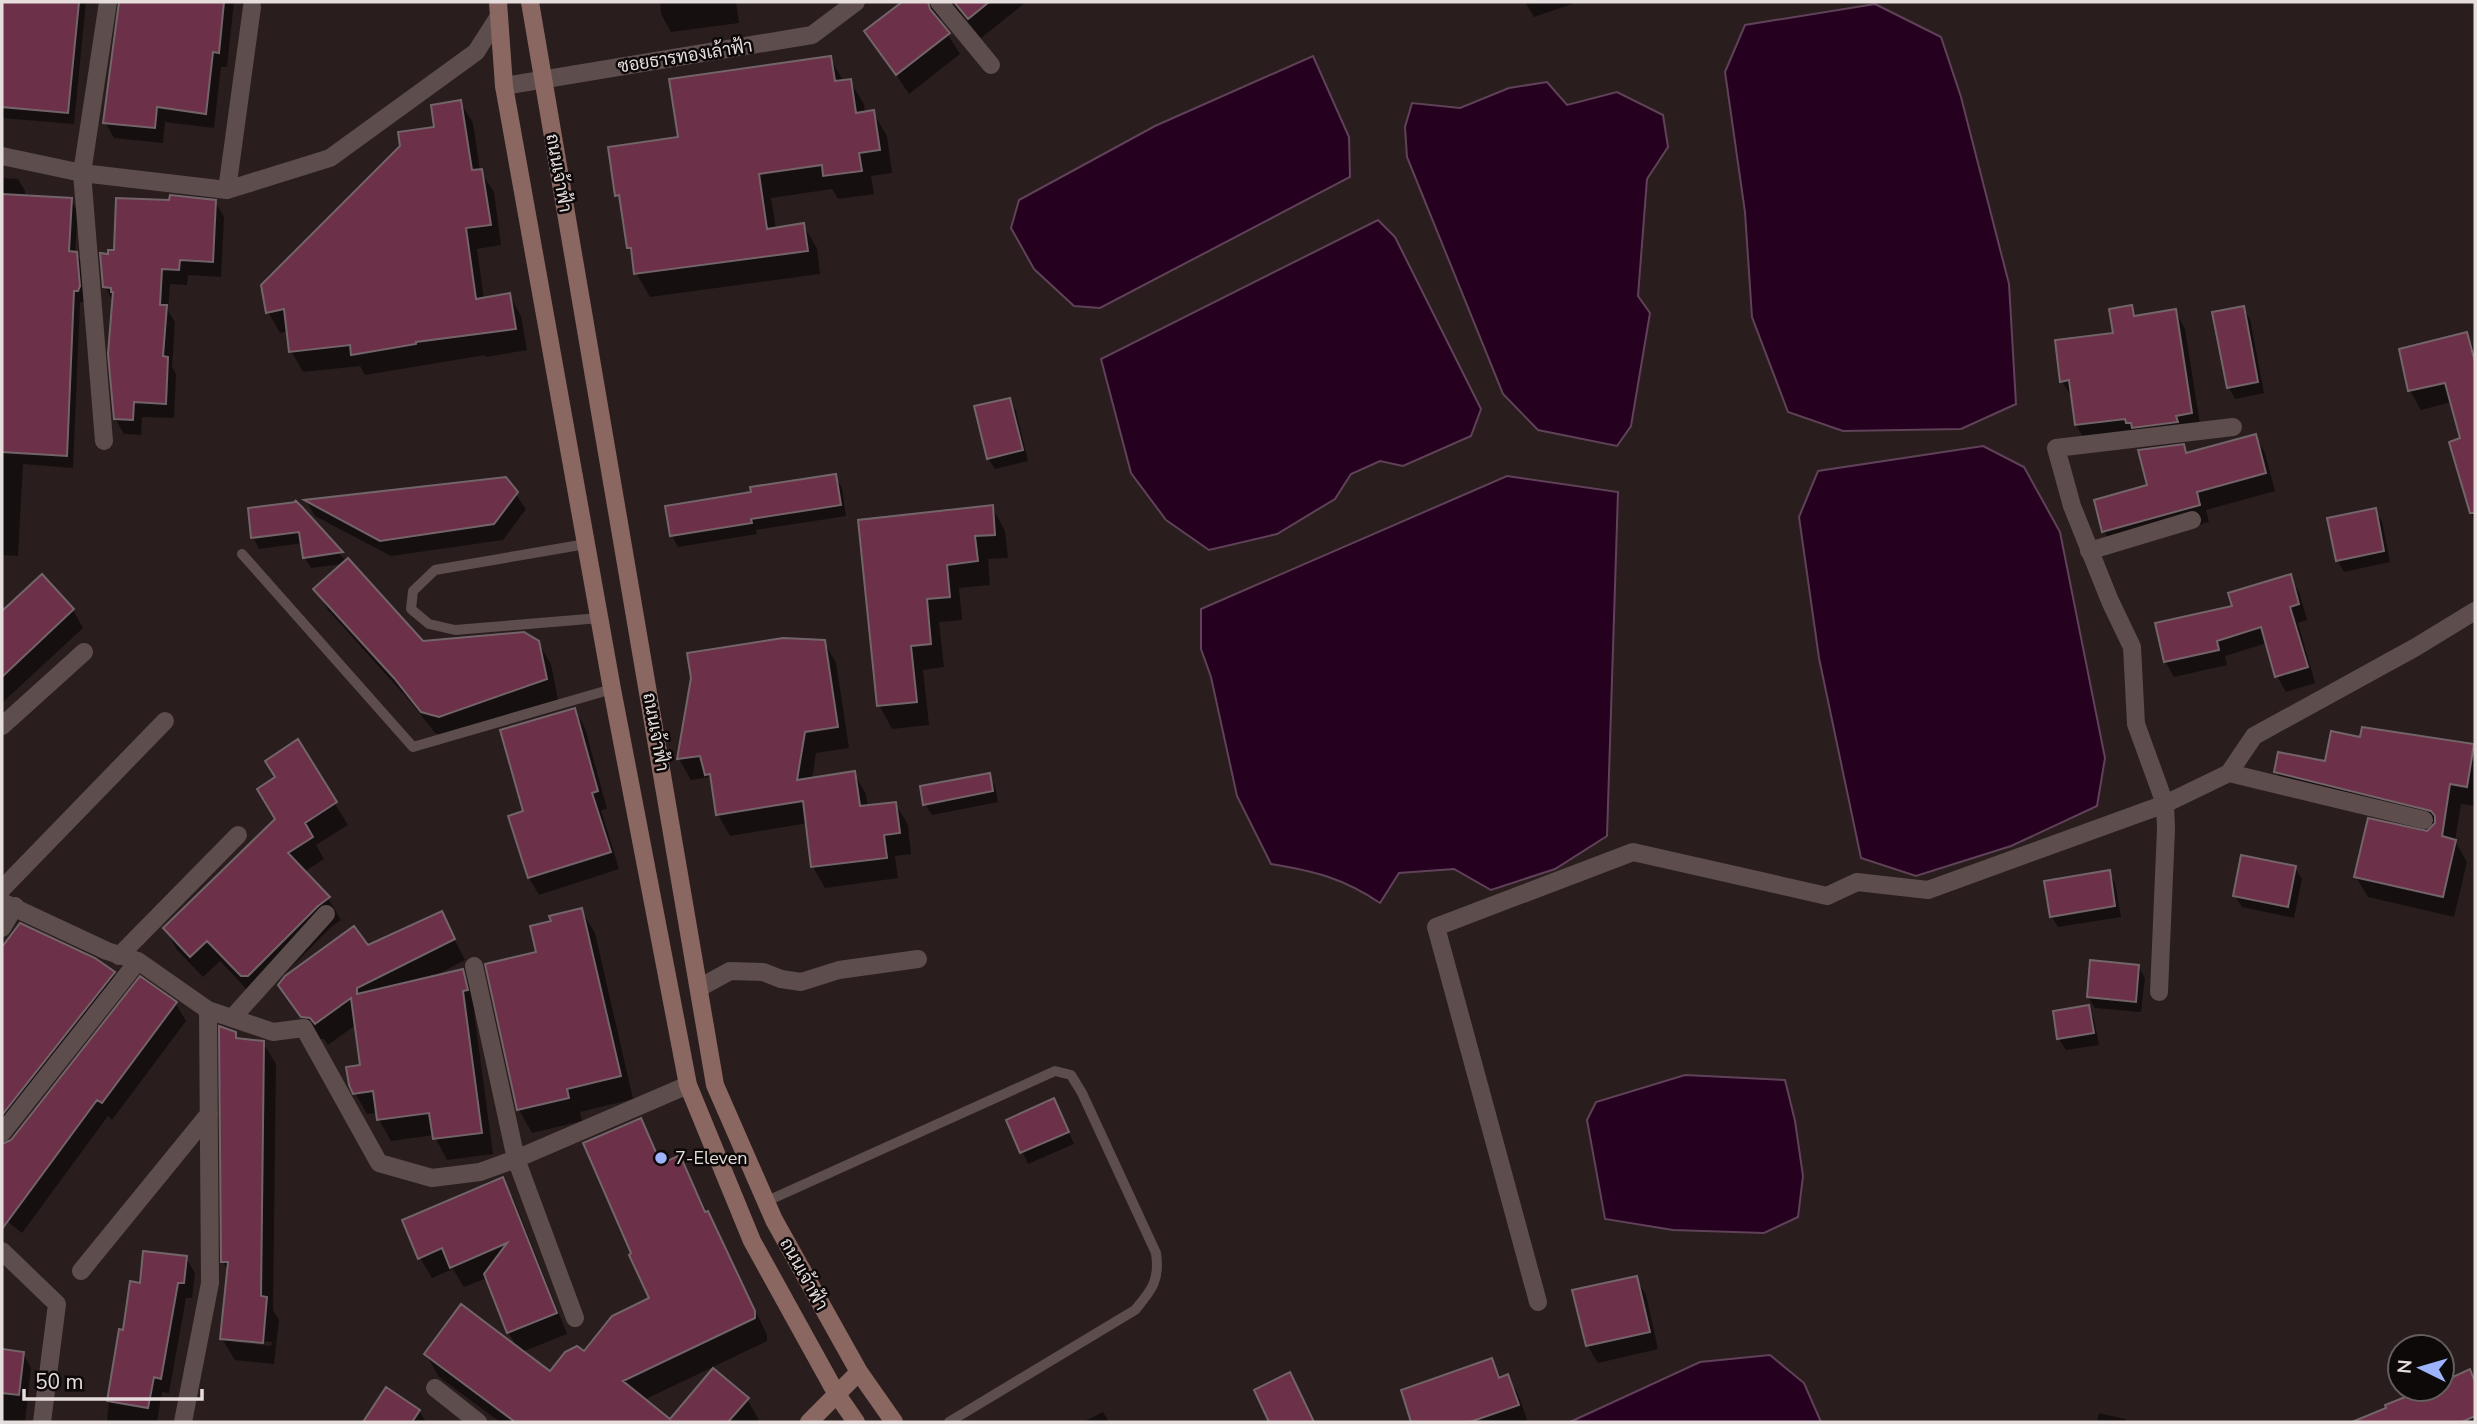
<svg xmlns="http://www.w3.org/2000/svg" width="2477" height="1424" font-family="'Nunito Sans',Sarabun,sans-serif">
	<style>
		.water { fill: #25001f; stroke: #5f4258; stroke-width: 2 }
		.shadow { fill: #0007; fill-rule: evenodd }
		.building { fill: #6c3049; stroke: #736469; stroke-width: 2 }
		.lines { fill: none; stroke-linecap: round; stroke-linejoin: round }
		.lane { stroke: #5d4d4d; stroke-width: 10 }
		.street { stroke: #5d4d4d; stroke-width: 18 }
		.secondary { stroke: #8a6760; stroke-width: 18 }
		.poi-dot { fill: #9db4fd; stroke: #0e0909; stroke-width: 2.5 }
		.labels { text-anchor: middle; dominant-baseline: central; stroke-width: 5; stroke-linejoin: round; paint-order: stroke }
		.street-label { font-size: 18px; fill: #e6dddd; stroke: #0e0909 }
		.poi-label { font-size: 18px; fill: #e6dddd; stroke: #0e0909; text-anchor: start }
	</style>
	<rect width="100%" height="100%" fill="#2a1d1d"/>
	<path class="water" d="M 1875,4 L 1941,37 L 1961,97 L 2009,284 L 2016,404 L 1961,429 L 1843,431 L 1788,412 L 1752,317 L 1745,212 L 1725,72 L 1745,25 Z
		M 1313,56 L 1349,137 L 1350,177 L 1100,308 L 1074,306 L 1034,269 L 1011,228 L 1019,200 L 1155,126 Z
		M 1547,82 L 1567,105 L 1617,92 L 1663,115 L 1668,147 L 1647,179 L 1638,296 L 1650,313 L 1631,426 L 1617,446 L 1538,430 L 1503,394 L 1407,157 L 1405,127 L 1412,103 L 1460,108 L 1509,88 Z
		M 1378,220 L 1395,237 L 1481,409 L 1471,436 L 1403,466 L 1380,461 L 1351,474 L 1335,499 L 1277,534 L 1209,550 L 1166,520 L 1131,473 L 1101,359 Z
		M 1983,446 L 2024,467 L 2060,532 L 2105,758 L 2097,806 L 2011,846 L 1916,876 L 1861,858 L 1819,658 L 1799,517 L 1818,471 Z
		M 1507,476 L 1618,492 L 1607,836 L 1555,869 L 1491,890 L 1454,869 L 1399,873 L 1380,903 C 1343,878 1314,871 1271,864 L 1237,796 L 1211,677 L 1201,649 L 1201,609 Z
		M 1685,1075 L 1785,1080 L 1795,1121 L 1803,1176 L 1798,1217 L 1764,1233 L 1673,1230 L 1605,1219 L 1587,1120 L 1596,1102 Z
		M 1770,1355 L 1804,1383 L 1821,1422 L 1570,1422 L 1700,1362 Z"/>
	<path class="shadow" d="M 2,2 L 86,2 L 74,124 L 2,118 Z
		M 120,2 L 234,2 L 227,67 L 221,67 L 214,128 L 165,122 L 163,143 L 114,138 L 105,122 Z
		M 660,2 L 736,2 L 739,23 L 671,32 L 661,14 Z
		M 904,2 L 1026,2 L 981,38 L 961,14 L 950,10 L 943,13 L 939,21 L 960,54 L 909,94 L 867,31 Z
		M 1525,2 L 1578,2 L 1534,17 Z
		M 830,58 L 844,82 L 850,81 L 864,104 L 865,114 L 873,112 L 887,136 L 892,173 L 871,176 L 874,194 L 838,199 L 832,189 L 771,198 L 776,229 L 803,225 L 817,248 L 820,274 L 650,297 L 636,273 L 634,257 L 628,247 L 622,203 L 617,195 L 680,138 Z
		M 460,102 L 473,123 L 480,171 L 494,192 L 501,245 L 477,249 L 484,299 L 509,295 L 521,316 L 527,350 L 486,357 L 485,355 L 365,375 L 360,366 L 303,372 L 291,351 L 288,331 L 280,333 L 268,312 Z
		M 2,178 L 18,179 L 25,191 L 25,197 L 71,200 L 78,212 L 75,253 L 83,265 L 85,302 L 80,302 L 73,468 L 23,464 L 18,556 L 2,555 Z
		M 215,202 L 224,217 L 221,277 L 188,275 L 187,285 L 170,284 L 168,311 L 175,322 L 172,367 L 176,374 L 174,418 L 142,417 L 141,435 L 124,434 L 115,418 L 114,303 L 105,287 L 110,256 Z
		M 2131,307 L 2137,317 L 2175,311 L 2185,329 L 2201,431 L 2086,442 L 2076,425 L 2072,398 L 2062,381 L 2115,334 Z
		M 2243,308 L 2250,319 L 2264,393 L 2235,399 L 2229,388 L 2214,313 Z
		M 2466,334 L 2475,350 L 2475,525 L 2451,443 L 2462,440 L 2452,402 L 2421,410 L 2410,391 Z
		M 1010,400 L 1016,411 L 1028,461 L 995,469 L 988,458 Z
		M 2255,436 L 2265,453 L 2275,491 L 2206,510 L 2209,522 L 2114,549 L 2104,531 L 2149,486 L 2183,446 L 2188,454 Z
		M 835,476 L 842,488 L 846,516 L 756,530 L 757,534 L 678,547 L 672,536 L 667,508 Z
		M 505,479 L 526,509 L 503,540 L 391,556 L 315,516 L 307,502 Z
		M 296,503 L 346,561 L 422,643 L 538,642 L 551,664 L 558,700 L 452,738 L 435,733 L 409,700 L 328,610 L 316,589 L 343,564 L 311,568 L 304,557 L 303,543 L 259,549 L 253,537 Z
		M 992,507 L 1005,531 L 1008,558 L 988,559 L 990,585 L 959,588 L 962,620 L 939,622 L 944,667 L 923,670 L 929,725 L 892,729 L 879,705 L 860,521 Z
		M 2375,510 L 2382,521 L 2390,562 L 2344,572 L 2337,560 Z
		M 42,576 L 73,610 L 83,628 L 2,703 L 2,613 Z
		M 2290,577 L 2299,592 L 2307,620 L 2298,623 L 2315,683 L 2286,692 L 2277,676 L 2267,643 L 2225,656 L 2227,665 L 2174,677 L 2165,661 L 2234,608 Z
		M 824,642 L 836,663 L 849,748 L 816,753 L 812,780 L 854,773 L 866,794 L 868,807 L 895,803 L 908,825 L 911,854 L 895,856 L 898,878 L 825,888 L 813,867 L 808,823 L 730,836 L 718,815 L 714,786 L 709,777 L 691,780 L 679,759 L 692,678 Z
		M 575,710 L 585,728 L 607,809 L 601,810 L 619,869 L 539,895 L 529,878 L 525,812 Z
		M 2362,739 L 2473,746 L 2475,751 L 2475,806 L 2461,804 L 2455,841 L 2467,862 L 2454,917 L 2368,897 L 2356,877 L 2432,828 L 2287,792 L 2276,772 L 2326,764 Z
		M 297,742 L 348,825 L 316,845 L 324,859 L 304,872 L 328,898 L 341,920 L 330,928 L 261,998 L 255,998 L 220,961 L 203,977 L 177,950 L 165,928 L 277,820 L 277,778 Z
		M 989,775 L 995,786 L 998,802 L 932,815 L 925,804 Z
		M 2295,868 L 2302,879 L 2294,918 L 2242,907 L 2235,896 Z
		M 2109,872 L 2115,883 L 2121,917 L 2058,927 L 2051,916 Z
		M 581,910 L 595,933 L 633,1099 L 580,1112 L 582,1121 L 532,1133 L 519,1110 L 538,954 Z
		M 441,913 L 465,960 L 433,977 L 462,971 L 474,993 L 479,1011 L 474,1012 L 493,1154 L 447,1160 L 434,1135 L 391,1141 L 379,1120 L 378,1113 L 367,1114 L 350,1084 L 362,1067 L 357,1024 L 328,1045 L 324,1039 L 315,1038 L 280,985 Z
		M 20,925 L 113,973 L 123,991 L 2,1145 L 2,950 Z
		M 2138,966 L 2145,978 L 2141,1012 L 2095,1008 L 2088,997 Z
		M 176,1004 L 186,1021 L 112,1120 L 108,1116 L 22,1233 L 2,1217 L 2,1145 L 6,1146 Z
		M 2088,1007 L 2094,1019 L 2099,1045 L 2066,1050 L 2059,1039 L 2055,1013 Z
		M 235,1033 L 239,1040 L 263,1043 L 276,1064 L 273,1310 L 279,1320 L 274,1364 L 235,1360 L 222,1339 L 229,1272 L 223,1262 ZM 234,1339 L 272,1342 L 271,1346 L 234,1342 Z
		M 1060,1112 L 1074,1144 L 1028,1164 L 1008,1120 Z
		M 640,1120 L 663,1165 L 679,1158 L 720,1236 L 767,1335 L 767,1341 L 644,1400 L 671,1422 L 747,1399 L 760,1422 L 500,1422 L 439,1377 L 426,1354 L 519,1350 L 508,1332 L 487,1278 L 464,1287 L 453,1269 L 432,1278 L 420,1258 L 502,1179 L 514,1200 L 567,1334 L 522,1352 L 550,1374 L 584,1354 L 651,1299 Z
		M 186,1258 L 195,1273 L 192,1298 L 186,1298 L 169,1393 L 162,1392 L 157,1422 L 107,1422 L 109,1399 L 124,1332 L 141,1285 Z
		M 1636,1278 L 1646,1295 L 1658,1349 L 1598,1363 L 1587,1345 Z
		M 2,1351 L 23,1353 L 31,1368 L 25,1422 L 2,1422 Z
		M 1491,1361 L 1502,1379 L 1508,1377 L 1518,1394 L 1528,1422 L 1413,1422 L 1403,1391 Z
		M 2475,1374 L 2475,1422 L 2354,1422 L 2427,1389 L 2442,1389 L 2442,1383 Z
		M 387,1389 L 419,1411 L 426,1422 L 365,1422 Z
		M 1103,1412 L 1109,1422 L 1083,1422 Z
		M 2099,1413 L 2125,1419 L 2127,1422 L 2097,1422 Z"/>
	<path class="building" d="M 2,2 L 79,2 L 68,113 L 2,107 Z
		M 119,2 L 224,2 L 219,53 L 213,52 L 206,114 L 157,107 L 155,128 L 103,123 Z
		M 902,2 L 928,2 L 930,9 L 950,33 L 896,75 L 864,31 Z
		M 954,2 L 989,2 L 968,19 Z
		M 831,56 L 835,81 L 851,79 L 856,113 L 874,110 L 880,150 L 859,153 L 862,171 L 823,176 L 822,165 L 759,174 L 767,229 L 804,223 L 808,251 L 634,274 L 631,248 L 627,248 L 619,195 L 615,196 L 608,147 L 678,137 L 669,79 Z
		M 461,100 L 472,170 L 482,169 L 491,225 L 466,228 L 476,299 L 510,293 L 516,329 L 416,342 L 416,344 L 351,355 L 350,345 L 289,352 L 284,309 L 266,313 L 261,285 L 400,146 L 398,132 L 434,127 L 431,105 Z
		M 2,194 L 72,198 L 69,251 L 77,252 L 80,286 L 78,291 L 74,291 L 67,456 L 2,452 Z
		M 170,195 L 216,200 L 213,262 L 180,260 L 179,270 L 162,269 L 160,305 L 167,305 L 163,356 L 168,357 L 166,404 L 134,402 L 133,420 L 114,419 L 108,354 L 113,292 L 111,292 L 111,288 L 103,287 L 100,253 L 108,254 L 108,250 L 114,250 L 116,198 L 169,200 Z
		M 2132,305 L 2134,316 L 2176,309 L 2192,413 L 2176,416 L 2178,422 L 2132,428 L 2131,423 L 2126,423 L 2125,419 L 2075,425 L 2069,380 L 2060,382 L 2055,340 L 2113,333 L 2109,309 Z
		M 2244,306 L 2258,382 L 2227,388 L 2212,312 Z
		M 2467,332 L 2475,362 L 2475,513 L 2470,513 L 2449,442 L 2460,438 L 2445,383 L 2408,391 L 2399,349 Z
		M 1010,398 L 1023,450 L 987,459 L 974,406 Z
		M 2256,434 L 2266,473 L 2197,492 L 2200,505 L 2102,532 L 2094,500 L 2147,485 L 2138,450 L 2184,444 L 2186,453 Z
		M 836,474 L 841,505 L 751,519 L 752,523 L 670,536 L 665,506 L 751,492 L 750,487 Z
		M 506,477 L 518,492 L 494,524 L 380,541 L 304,500 Z
		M 295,500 L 302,507 L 343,552 L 303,558 L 299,532 L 251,538 L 248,508 L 296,502 Z
		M 993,505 L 995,535 L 975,536 L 978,561 L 947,565 L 950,597 L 927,599 L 931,644 L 911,646 L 917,702 L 877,706 L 858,520 Z
		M 2376,508 L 2384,551 L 2336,561 L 2327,518 Z
		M 348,558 L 423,641 L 524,632 L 539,641 L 547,679 L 439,717 L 421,712 L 394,678 L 313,589 Z
		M 42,574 L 74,609 L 2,677 L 2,611 Z
		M 2291,574 L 2299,604 L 2290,607 L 2308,667 L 2275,677 L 2261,627 L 2217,641 L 2219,650 L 2164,662 L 2155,623 L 2232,606 L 2228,593 Z
		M 783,638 L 825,640 L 838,727 L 805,732 L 797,780 L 855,771 L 860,806 L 896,802 L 900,833 L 884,835 L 887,858 L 811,867 L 803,801 L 716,815 L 710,774 L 705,775 L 700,756 L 677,759 L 691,678 L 687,653 Z
		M 575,708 L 598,791 L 592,793 L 611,852 L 528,878 L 508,816 L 523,811 L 500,730 Z
		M 2362,727 L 2474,744 L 2467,787 L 2450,784 L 2442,836 L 2456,840 L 2443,897 L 2354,877 L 2368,818 L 2427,831 L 2435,823 L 2435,816 L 2431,811 L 2274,772 L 2278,752 L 2325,761 L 2331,731 L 2360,737 Z
		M 298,739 L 337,802 L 305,823 L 313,837 L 288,853 L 330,897 L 318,906 L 248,976 L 241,976 L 207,941 L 190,957 L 163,928 L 275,819 L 257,789 L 275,777 L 265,761 Z
		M 990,773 L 993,791 L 923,805 L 920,786 Z
		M 2241,855 L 2296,866 L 2288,907 L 2233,896 Z
		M 2110,870 L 2115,906 L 2050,917 L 2044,881 Z
		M 582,908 L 621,1076 L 567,1089 L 569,1098 L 517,1110 L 485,964 L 536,952 L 530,926 L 551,921 L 549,916 Z
		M 442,911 L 455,939 L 357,988 L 357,994 L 463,969 L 468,990 L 463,991 L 482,1133 L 433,1139 L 429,1113 L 377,1120 L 373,1091 L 353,1094 L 349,1085 L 346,1067 L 360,1065 L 351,998 L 315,1024 L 310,1018 L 301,1017 L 278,985 L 285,976 L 354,926 L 368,945 Z
		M 20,923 L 95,958 L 115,972 L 2,1115 L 2,947 Z
		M 2090,960 L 2139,965 L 2136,1002 L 2087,997 Z
		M 140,976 L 177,1002 L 102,1103 L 97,1100 L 2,1229 L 2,1144 L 11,1140 Z
		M 2089,1005 L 2094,1033 L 2057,1039 L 2053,1011 Z
		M 219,1026 L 236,1032 L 236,1038 L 264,1041 L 261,1296 L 267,1297 L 263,1343 L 220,1339 L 228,1262 L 221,1262 Z
		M 1054,1098 L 1069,1132 L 1020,1153 L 1006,1120 Z
		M 641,1118 L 661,1164 L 680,1155 L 705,1212 L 708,1211 L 755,1311 L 755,1318 L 623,1381 L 670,1419 L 713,1368 L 749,1398 L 728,1422 L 515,1422 L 424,1354 L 461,1304 L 550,1371 L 565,1352 L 577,1346 L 584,1351 L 612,1316 L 649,1298 L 629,1255 L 631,1253 L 583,1143 Z
		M 503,1177 L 557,1313 L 507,1333 L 484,1274 L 507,1243 L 450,1268 L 442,1248 L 418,1259 L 402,1220 Z
		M 143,1251 L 187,1256 L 184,1283 L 178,1283 L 161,1379 L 154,1377 L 148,1408 L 107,1401 L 119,1329 L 123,1330 L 130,1281 L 140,1283 Z
		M 1637,1276 L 1650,1332 L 1586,1346 L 1572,1290 Z
		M 2,1349 L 24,1352 L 19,1395 L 2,1393 Z
		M 1492,1358 L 1499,1378 L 1508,1374 L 1519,1405 L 1470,1422 L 1411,1422 L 1401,1390 Z
		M 2470,1369 L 2475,1382 L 2475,1416 L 2462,1422 L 2352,1422 L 2386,1408 L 2385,1405 L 2425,1389 L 2442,1389 L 2442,1382 Z
		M 1290,1372 L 1314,1422 L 1269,1422 L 1254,1390 Z
		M 386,1387 L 420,1410 L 412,1422 L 363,1422 Z"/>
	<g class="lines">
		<path class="lane" d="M 586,544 L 435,570 L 413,591 L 411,609 L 429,624 L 455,630 L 600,618
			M 242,554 L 413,747 L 612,689
			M 765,1202 L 1055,1071 L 1071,1075 L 1082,1093 L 1156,1253 C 1160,1280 1152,1290 1135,1310 L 949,1422"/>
		<path class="street" d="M 939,2 L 991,65
			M 504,86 L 812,35 L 856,2
			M 2,156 L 82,173 L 227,190 L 330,158 L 476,52 L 499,16
			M 227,190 L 252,7
			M 104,441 L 82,173 L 108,2
			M 2089,551 L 2192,520
			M 2,726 L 84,652
			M 2229,773 L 2424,820
			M 2,889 L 165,721
			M 2,902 L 107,951 L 138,961 L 208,1010 L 273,1032 L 304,1028 L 379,1163 L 432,1178 L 480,1172 L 516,1159 L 688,1085
			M 2,928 L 15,906
			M 119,956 L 238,835
			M 474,966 L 516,1159 L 575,1318
			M 699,988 L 730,971 L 763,972 L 781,979 L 801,982 L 839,970 L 918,959
			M 2159,992 L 2166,829 L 2165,804 L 2136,724 L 2132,647 L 2110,601 L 2072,506 L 2056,448 L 2233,427
			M 233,1017 L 326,914
			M 2,1133 L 138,961
			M 2,1251 L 57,1304 L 42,1422
			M 81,1271 L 209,1114
			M 1538,1302 L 1436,927 L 1633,852 L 1827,896 L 1857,882 L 1928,890 L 2165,804 L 2229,773 L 2254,736 L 2416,647 L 2475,611
			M 435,1388 L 478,1422
			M 183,1422 L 210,1283 L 208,1010"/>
		<path class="secondary" d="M 498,2 L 504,86 L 612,689 L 688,1085 L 752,1241 L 836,1393 L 856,1422
			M 530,2 L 715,1085 L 774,1220 L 859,1372 L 894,1422
			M 809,1422 L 859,1372"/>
	</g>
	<circle class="poi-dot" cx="661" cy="1158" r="7"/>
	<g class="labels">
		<g class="street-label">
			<text transform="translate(685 56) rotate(-9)">ซอยธารทองเล้าฟ้า</text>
			<text transform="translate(559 173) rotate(80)">ถนนเจ้าฟ้า</text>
			<text transform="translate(656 732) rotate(80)">ถนนเจ้าฟ้า</text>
			<text transform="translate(804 1274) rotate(61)">ถนนเจ้าฟ้า</text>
		</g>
		<g class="poi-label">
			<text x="675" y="1158">7-Eleven</text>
		</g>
	</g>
	<rect width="2477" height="1424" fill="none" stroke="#e6dddd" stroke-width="7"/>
	<g transform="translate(2421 1368) rotate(275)"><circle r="33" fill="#0e0909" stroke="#645e5e" stroke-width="2"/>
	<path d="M0-5L12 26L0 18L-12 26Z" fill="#9db4fd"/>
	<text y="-10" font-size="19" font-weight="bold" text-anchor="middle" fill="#e6dddd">N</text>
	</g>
	<path d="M24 1389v10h178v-10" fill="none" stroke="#e6dddd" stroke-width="3.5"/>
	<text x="35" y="1389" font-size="21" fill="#e6dddd" stroke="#0e0909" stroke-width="5" paint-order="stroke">50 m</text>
</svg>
